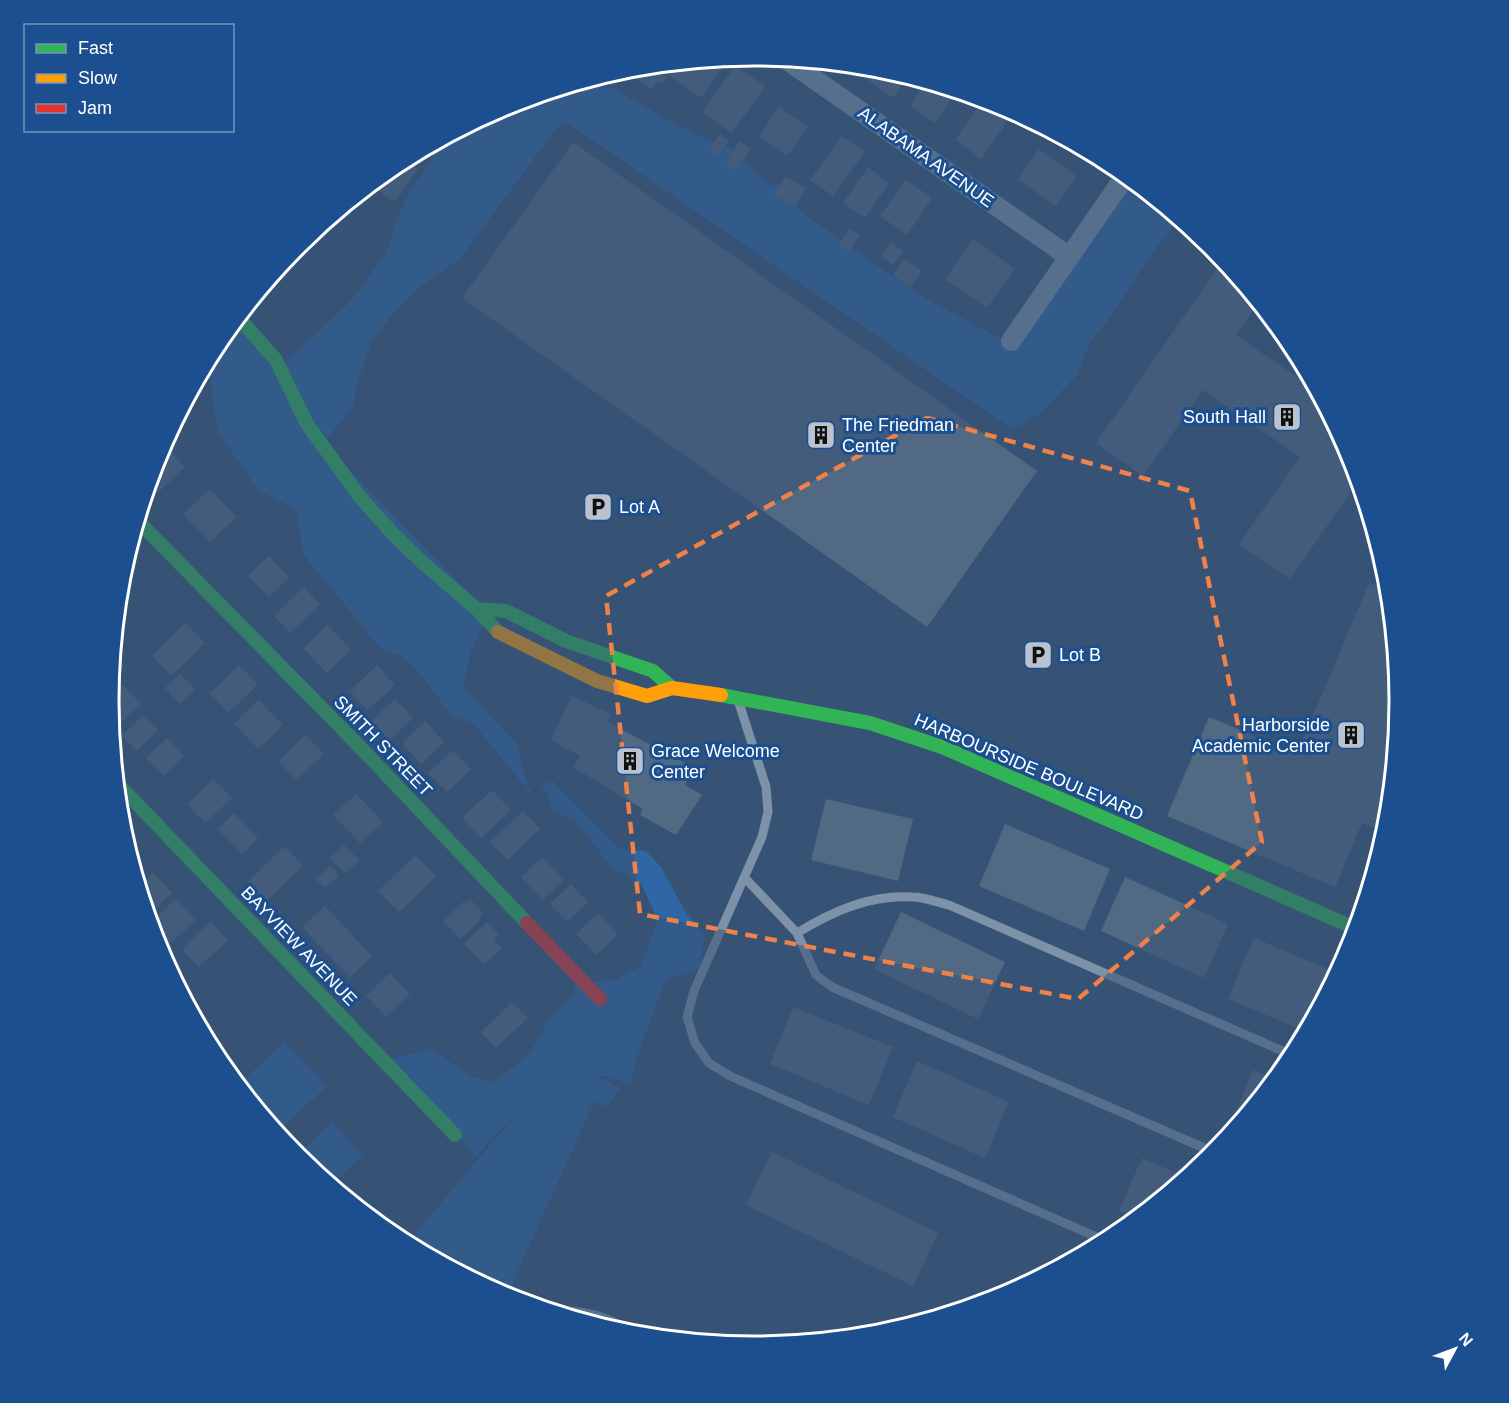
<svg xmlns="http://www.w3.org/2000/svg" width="1509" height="1403" font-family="Arial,sans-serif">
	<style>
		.green { fill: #2f66a5 }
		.building { fill: #526984 }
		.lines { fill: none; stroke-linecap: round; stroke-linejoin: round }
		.lane { stroke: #7d92a8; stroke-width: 9 }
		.street { stroke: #7d92a8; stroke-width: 20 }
		.fast { stroke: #30b455; stroke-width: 14 }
		.slow { stroke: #ff9f0a; stroke-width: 14 }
		.jam { stroke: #e5322d; stroke-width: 14 }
		.marked { fill: none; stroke: #ee8249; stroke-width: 4.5; stroke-dasharray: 12 8; stroke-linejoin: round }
		.labels { text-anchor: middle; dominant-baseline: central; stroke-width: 6; stroke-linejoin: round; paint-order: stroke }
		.street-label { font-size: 18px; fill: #fff; stroke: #1b4f8f }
		.poi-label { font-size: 18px; fill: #fff; stroke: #1b4f8f; text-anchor: start }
		.rim { fill: none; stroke: #fff; stroke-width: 3 }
	</style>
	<rect width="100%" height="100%" fill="#365274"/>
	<path class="green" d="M 588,80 L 591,83 L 599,80 L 600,86 L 612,88 L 677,125 L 737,152 L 769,186 L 778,183 L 805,215 L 921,296 L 1011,344 L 1128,176 L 1179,218 L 1147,260 L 1107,322 L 1091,341 L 1076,376 L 1037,416 L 1012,429 L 569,124 L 558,126 L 460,259 L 426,282 L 393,314 L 372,341 L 358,380 L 353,407 L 326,440 L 327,447 L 488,613 L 471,651 L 463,686 L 517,745 L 528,788 L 534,787 L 528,793 L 527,789 L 473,723 L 452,716 L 419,672 L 400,655 L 380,648 L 303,554 L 296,509 L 258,490 L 217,430 L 209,372 L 206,364 L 218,342 L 239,316 L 284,363 L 351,301 L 386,253 L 397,219 L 408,195 L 432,159 L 442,140 L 508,105 Z
		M 553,781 L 620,849 L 646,851 L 661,867 L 685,911 L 704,935 L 701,968 L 666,979 L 641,1046 L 630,1084 L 608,1076 L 599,1077 L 620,1088 L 608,1107 L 594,1102 L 507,1295 L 524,1303 L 507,1298 L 406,1244 L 516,1115 L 513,1116 L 476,1157 L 457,1133 L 386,1060 L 432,1048 C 453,1064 468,1080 495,1081 L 529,1055 L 548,1020 L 575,994 L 575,985 L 617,979 L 641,966 L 658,920 L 641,884 L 613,869 L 575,820 L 552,811 L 547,793 L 541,785 Z
		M 284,1042 L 327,1086 L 277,1133 L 238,1085 Z
		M 332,1122 L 363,1155 L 331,1186 L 296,1156 Z"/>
	<path class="building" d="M 710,60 L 722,68 L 701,98 L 669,75 L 678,63 Z
		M 654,65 L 665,72 L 663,75 L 667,77 L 663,84 L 658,81 L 652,90 L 635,78 L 643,66 Z
		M 735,66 L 765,86 L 732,133 L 702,112 Z
		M 875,67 L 908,76 L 893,98 L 867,79 Z
		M 926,82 L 957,91 L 935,123 L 910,106 Z
		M 984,99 L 993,102 L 1012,115 L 981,159 L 955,140 Z
		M 779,107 L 808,127 L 787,156 L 759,136 Z
		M 1013,111 L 1034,122 L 1031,128 L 1016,118 L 1017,116 L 1012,113 Z
		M 720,134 L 729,141 L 718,156 L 709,149 Z
		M 842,136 L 865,152 L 833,196 L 810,180 Z
		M 740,141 L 751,149 L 736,170 L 725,162 Z
		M 573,142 L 1037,471 L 927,627 L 462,298 Z
		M 1039,149 L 1077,176 L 1056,206 L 1018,179 Z
		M 418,152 L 411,164 L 418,169 L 394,202 L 371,185 L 396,164 Z
		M 868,167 L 889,183 L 865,218 L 843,203 Z
		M 786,176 L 806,189 L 794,207 L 774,194 Z
		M 906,180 L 932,198 L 907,235 L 880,216 Z
		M 850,229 L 860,235 L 849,251 L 839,244 Z
		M 973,239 L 1015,269 L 987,308 L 945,279 Z
		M 891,243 L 903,251 L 893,265 L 881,257 Z
		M 904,259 L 922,271 L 910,288 L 893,275 Z
		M 1223,260 L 1259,302 L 1236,335 L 1317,391 L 1351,455 L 1359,480 L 1290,579 L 1239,544 L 1300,457 L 1203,390 L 1143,476 L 1096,443 Z
		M 163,444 L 185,467 L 144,506 L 142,505 L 158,454 Z
		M 210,489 L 237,517 L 210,542 L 183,514 Z
		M 269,556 L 289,577 L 269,597 L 248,576 Z
		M 1388,574 L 1400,702 L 1386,833 L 1362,823 L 1335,887 L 1167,816 L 1209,717 L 1297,754 L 1369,583 L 1382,588 Z
		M 304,587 L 320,605 L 290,633 L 274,616 Z
		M 185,623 L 205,643 L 171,676 L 152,655 Z
		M 328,625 L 351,650 L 327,673 L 303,648 Z
		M 113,655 L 124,666 L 111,678 L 112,665 Z
		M 239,665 L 258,685 L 228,713 L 210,693 Z
		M 377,665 L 395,685 L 368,710 L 350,691 Z
		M 180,673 L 195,689 L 180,704 L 165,688 Z
		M 123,685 L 141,704 L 113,730 L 111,728 L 109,699 Z
		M 572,696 L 611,714 L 607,722 L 693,767 L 685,785 L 702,795 L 676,835 L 640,815 L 643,809 L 573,767 L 580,756 L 551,740 Z
		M 395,699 L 413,718 L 390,740 L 371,721 Z
		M 259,700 L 283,725 L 258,749 L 234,723 Z
		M 143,715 L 158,730 L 136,751 L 122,736 Z
		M 425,721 L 444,742 L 421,764 L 402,743 Z
		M 305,735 L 324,754 L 296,780 L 278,761 Z
		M 167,738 L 184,756 L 164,776 L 146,758 Z
		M 453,750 L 471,769 L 447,792 L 428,773 Z
		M 213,779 L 232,798 L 205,823 L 187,804 Z
		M 492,790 L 511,810 L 481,838 L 462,818 Z
		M 356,794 L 383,822 L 360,843 L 333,815 Z
		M 826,799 L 913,819 L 898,881 L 811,860 Z
		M 523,811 L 540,829 L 508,860 L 490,842 Z
		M 234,813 L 258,838 L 242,854 L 218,829 Z
		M 1005,824 L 1110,869 L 1084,931 L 979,886 Z
		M 344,845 L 359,860 L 345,874 L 330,858 Z
		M 285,846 L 303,866 L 266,902 L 247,882 Z
		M 128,850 L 141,863 L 134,870 Z
		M 416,855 L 436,876 L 399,912 L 378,891 Z
		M 542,857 L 564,880 L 543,900 L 521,877 Z
		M 330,866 L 339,875 L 325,888 L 316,879 Z
		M 153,873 L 172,893 L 148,916 L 139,887 Z
		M 1125,877 L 1228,924 L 1204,978 L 1101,931 Z
		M 571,884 L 588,902 L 567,922 L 550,904 Z
		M 176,899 L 196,920 L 169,945 L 150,923 Z
		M 470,899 L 483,913 L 479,918 L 481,919 L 460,939 L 443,921 L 463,902 L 465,903 Z
		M 325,906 L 372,956 L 350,977 L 302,927 Z
		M 901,912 L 1005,962 L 978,1019 L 874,969 Z
		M 598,913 L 618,934 L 596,955 L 576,934 Z
		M 211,921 L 228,940 L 199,967 L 182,949 Z
		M 487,922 L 499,934 L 494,939 L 502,948 L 487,962 L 483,964 L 464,944 Z
		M 1254,938 L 1338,973 L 1307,1032 L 1228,999 Z
		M 390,973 L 410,994 L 386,1017 L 366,996 Z
		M 512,1002 L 528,1018 L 496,1048 L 481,1032 Z
		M 793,1007 L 893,1047 L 869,1105 L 770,1064 Z
		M 917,1061 L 1009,1102 L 985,1158 L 893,1117 Z
		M 1253,1070 L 1276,1079 L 1236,1128 L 1230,1126 Z
		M 772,1152 L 938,1233 L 913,1286 L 746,1205 Z
		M 1142,1158 L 1187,1178 L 1137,1219 L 1119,1211 Z"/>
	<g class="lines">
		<path class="lane" d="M 739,703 L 766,787 L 768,812 L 762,837 L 694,991 L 687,1017 L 695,1043 L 709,1063 L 730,1076 L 1108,1242
			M 745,878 L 797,933 C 833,911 869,895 912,897 C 924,897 937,902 949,905 L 1294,1056
			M 797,933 L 816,975 L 832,987 L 1216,1153
			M 554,1313 C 586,1305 618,1324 646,1337"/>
		<path class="street" d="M 784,58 L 1068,256
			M 1011,341 L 1126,175"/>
		<path class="fast" d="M 238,317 L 276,360 L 307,424 L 360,497 L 393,534 L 423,563 L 477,609 L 498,632
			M 138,521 L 360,747 L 527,923
			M 477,609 L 506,611 L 566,641 L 653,671 L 672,688
			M 721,695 L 870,723 L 942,747 L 1357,929
			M 116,782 L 455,1135"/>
		<path class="slow" d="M 498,632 L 597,681 L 647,696 L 672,688 L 721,695"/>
		<path class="jam" d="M 527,923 L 600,999"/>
	</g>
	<path d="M0 0H1509V1403H0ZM 927,418 L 1190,491 L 1262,842 L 1078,999 L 640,914 L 606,596 Z" fill="#365274" fill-opacity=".55" fill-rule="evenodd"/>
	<path class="marked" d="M 927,418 L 1190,491 L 1262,842 L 1078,999 L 640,914 L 606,596 Z"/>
	<defs>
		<g id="building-square" transform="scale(1.5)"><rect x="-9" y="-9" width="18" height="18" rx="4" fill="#b9c2ce" stroke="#1b4f8f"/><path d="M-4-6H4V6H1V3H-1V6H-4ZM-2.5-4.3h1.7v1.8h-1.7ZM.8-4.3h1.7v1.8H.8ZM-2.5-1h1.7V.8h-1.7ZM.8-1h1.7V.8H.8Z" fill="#111"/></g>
		<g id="parking-square" transform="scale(1.5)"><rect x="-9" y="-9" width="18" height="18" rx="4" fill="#b9c2ce" stroke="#1b4f8f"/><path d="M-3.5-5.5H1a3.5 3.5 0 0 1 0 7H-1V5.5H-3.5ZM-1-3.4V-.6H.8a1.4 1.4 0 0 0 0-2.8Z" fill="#111"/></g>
	</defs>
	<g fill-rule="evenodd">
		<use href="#building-square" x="1287" y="417"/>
		<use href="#building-square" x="821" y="435"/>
		<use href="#parking-square" x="598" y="507"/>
		<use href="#parking-square" x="1038" y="655"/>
		<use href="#building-square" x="1351" y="735"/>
		<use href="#building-square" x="630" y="761"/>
	</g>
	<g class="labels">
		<g class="street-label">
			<text transform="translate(926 157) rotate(35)">ALABAMA AVENUE</text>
			<text transform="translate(383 746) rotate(46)">SMITH STREET</text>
			<text transform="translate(1029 767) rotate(23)">HARBOURSIDE BOULEVARD</text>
			<text transform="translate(299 946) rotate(46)">BAYVIEW AVENUE</text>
		</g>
		<g class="poi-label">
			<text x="1266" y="417" text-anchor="end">South Hall</text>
			<text x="842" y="425">The Friedman<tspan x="842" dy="21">Center</tspan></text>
			<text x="619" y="507">Lot A</text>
			<text x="1059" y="655">Lot B</text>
			<text x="1330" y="725" text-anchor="end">Harborside<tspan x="1330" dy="21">Academic Center</tspan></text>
			<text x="651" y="751">Grace Welcome<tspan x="651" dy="21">Center</tspan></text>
		</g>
	</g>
	<path d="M0 0H1509V1403H0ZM119 701a635 635 0 1 1 1270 0a635 635 0 1 1-1270 0Z" fill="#1b4f8f" fill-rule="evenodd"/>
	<path class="rim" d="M119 701a635 635 0 1 1 1270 0a635 635 0 1 1-1270 0Z"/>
	<rect x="24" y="24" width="210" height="108" fill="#1b4f8f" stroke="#7695bc" stroke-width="1.5"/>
	<rect x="36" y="44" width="30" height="9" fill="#30b455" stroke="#7695bc" stroke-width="1.5"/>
	<text x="78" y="54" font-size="18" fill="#ffffff">Fast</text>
	<rect x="36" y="74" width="30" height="9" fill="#ff9f0a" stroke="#7695bc" stroke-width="1.5"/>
	<text x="78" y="84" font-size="18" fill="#ffffff">Slow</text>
	<rect x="36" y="104" width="30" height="9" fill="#e5322d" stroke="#7695bc" stroke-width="1.5"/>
	<text x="78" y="114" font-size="18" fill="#ffffff">Jam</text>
	<g transform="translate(1455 1349) rotate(49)" stroke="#1b4f8f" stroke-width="4.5" paint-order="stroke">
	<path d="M0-4.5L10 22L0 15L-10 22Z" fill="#ffffff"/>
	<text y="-9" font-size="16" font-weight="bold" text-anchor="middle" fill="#ffffff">N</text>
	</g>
</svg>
